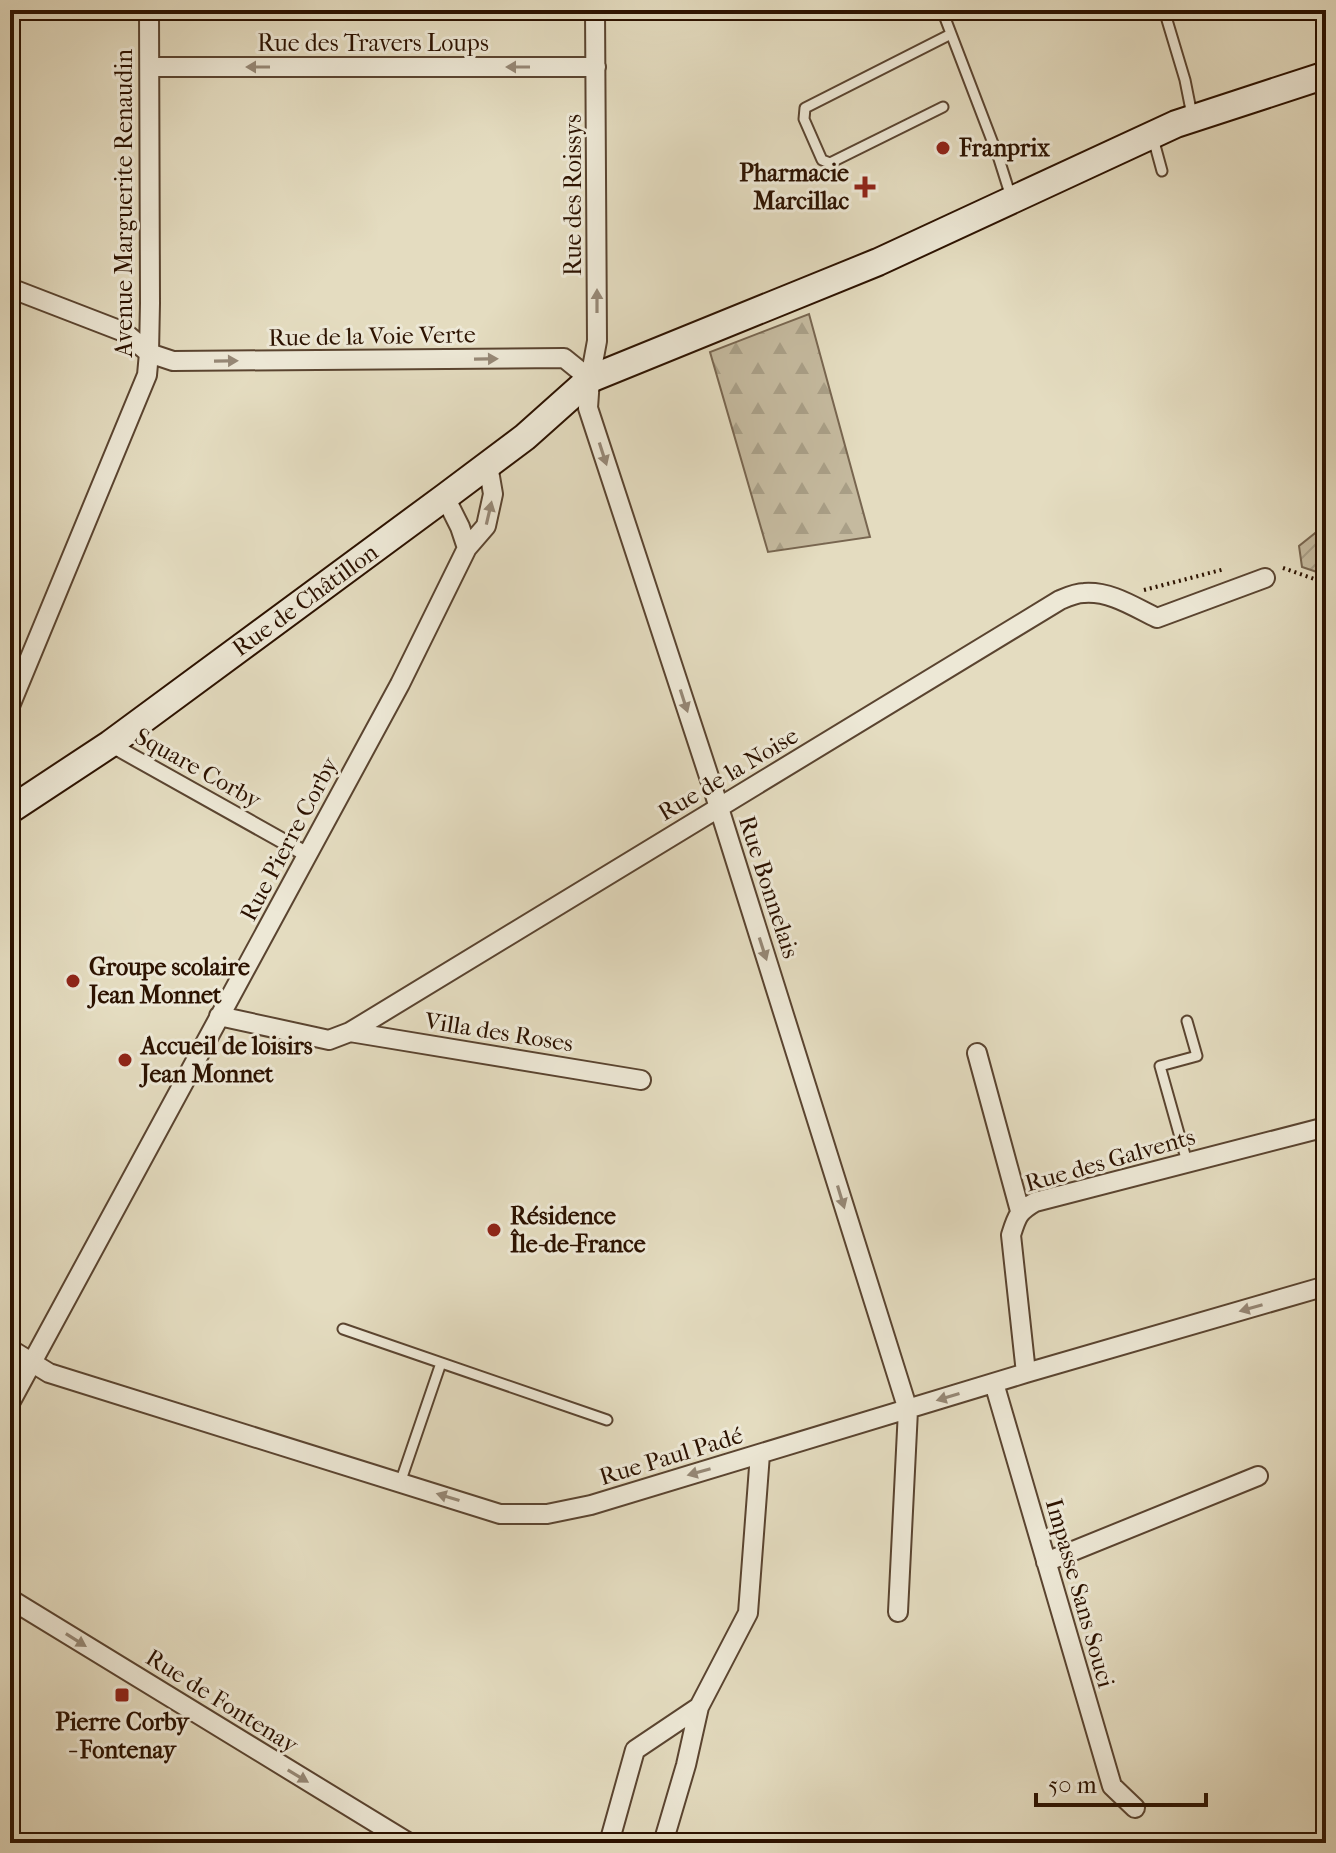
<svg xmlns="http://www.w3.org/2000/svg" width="1336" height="1853" font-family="'IM FELL French Canon',serif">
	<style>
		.forest { fill: url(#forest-firs); stroke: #786650; stroke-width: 2 }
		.garden { fill: url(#garden-furrows); stroke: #786650; stroke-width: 2 }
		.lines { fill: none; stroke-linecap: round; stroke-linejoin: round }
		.service-casing { stroke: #5a4430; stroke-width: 13 }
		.pedestrian-casing { stroke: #5a4430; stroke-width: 18 }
		.minor-casing { stroke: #5a4430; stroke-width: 22 }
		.secondary-casing { stroke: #2c1200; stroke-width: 30 }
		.path { stroke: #2c1200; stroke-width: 4; stroke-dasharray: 2 4; stroke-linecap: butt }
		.service { stroke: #ede8d6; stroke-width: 9 }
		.pedestrian { stroke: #ede8d6; stroke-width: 14 }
		.minor { stroke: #ede8d6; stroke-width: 18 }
		.secondary { stroke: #ede8d6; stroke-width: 26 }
		.oneway { fill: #968876 }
		.poi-dot { fill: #8f2418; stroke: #ede8d6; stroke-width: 3 }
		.labels { text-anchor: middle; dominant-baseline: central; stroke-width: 6; stroke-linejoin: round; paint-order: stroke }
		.street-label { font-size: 24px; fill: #2c1200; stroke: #ede8d6 }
		.poi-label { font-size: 24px; font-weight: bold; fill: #2c1200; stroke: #ede8d6; text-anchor: start }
	</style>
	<defs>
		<pattern id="forest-firs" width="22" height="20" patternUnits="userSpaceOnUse" patternTransform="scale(2)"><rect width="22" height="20" fill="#c5ba9f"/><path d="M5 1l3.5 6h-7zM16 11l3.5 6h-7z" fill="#a99f87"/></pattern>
		<pattern id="garden-furrows" width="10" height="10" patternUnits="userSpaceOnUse" patternTransform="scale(2)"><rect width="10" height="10" fill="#c5ba9f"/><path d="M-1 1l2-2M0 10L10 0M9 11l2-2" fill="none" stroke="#a99f87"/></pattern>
	</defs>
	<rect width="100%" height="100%" fill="#e4dcc0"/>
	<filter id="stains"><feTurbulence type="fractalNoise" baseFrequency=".0025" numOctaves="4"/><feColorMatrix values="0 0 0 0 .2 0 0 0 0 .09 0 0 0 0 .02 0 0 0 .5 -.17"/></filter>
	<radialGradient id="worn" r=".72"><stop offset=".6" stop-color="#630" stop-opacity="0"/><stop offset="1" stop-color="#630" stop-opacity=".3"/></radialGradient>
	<path class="forest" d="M 809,314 L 870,537 L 768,552 L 710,352 Z"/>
	<path class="garden" d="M 1324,526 L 1326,527 L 1326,575 L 1302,567 L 1299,546 Z"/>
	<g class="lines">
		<g class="service-casing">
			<path id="service" d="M 942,10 L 999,159 L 1011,197
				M 1164,10 L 1185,80 L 1192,115
				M 943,107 L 830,163 L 822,160 L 804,119 L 805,108 L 951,34
				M 1153,138 L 1162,171
				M 1187,1162 L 1160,1066 L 1197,1056 L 1187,1021
				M 343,1329 L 607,1420
				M 400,1483 L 441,1363"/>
		</g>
		<g class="pedestrian-casing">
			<path id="pedestrian" d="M 110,744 L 308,855
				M 1324,851 L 1326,860"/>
		</g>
		<g class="minor-casing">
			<path id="minor" d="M 595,10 L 597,341 L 590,379 L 588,408 L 714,792 L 908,1410 L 898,1612
				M 150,67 L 596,67
				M 10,288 L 124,332 L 149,353 L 173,361 L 564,358 L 590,379
				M 445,497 L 460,527 L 467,548
				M 10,706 L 147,375 L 149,353 L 150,303 L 149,10
				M 219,1016 L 329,1040 L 350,1032 L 1060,600 C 1067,597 1076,593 1084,593 C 1111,591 1134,607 1157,618 L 1265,578
				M 350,1032 L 641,1080
				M 977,1053 L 1020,1211
				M 10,1349 L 49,1373 L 500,1514 L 547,1514 L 591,1505 L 1026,1373 L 1326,1286
				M 1026,1373 L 1011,1235 C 1017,1216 1018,1212 1035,1202 L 1326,1127
				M 994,1383 L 1112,1786 L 1135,1808
				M 10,1403 L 400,684 L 467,548 L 486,526 L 493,494 L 488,465
				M 1046,1562 L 1258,1476
				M 10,1599 L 409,1843
				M 609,1843 L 635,1750 L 699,1707 L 748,1613 L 760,1454
				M 663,1843 L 686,1765 L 699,1707"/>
		</g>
		<g class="secondary-casing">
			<path id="secondary" d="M 10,810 L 110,744 L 445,497 L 525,437 L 590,379 L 878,262 L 1176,124 L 1326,75"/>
		</g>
		<path class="path" d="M 1283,568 L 1326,583
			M 1144,590 L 1225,569"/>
		<use href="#service" class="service"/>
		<use href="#pedestrian" class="pedestrian"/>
		<use href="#minor" class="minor"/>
		<use href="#secondary" class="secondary"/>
	</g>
	<defs><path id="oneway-solid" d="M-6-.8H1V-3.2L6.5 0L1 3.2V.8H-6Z" transform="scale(2)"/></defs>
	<g class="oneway">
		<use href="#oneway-solid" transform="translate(258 67) rotate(180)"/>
		<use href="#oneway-solid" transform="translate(518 67) rotate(180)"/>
		<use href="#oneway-solid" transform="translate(597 301) rotate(-90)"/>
		<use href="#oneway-solid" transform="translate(486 359) rotate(-1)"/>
		<use href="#oneway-solid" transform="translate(226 361) rotate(-1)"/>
		<use href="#oneway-solid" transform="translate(603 454) rotate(72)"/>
		<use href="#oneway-solid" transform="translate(489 513) rotate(-77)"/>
		<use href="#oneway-solid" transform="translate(684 701) rotate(72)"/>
		<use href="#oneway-solid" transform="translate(763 949) rotate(72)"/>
		<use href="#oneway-solid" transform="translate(841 1197) rotate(73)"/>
		<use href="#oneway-solid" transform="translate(1251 1308) rotate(164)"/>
		<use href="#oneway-solid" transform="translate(948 1397) rotate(163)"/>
		<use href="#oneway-solid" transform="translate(699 1472) rotate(164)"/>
		<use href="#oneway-solid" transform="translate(448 1497) rotate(-163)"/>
		<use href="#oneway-solid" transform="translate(76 1640) rotate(32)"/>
		<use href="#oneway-solid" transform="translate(298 1776) rotate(31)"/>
	</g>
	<g class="poi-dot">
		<circle cx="943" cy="148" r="8"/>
		<path d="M861 175h8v8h8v8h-8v8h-8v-8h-8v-8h8z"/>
		<circle cx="73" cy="981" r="8"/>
		<circle cx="125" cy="1060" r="8"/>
		<circle cx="494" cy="1230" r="8"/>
		<rect x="114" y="1687" width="16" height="16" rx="4"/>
	</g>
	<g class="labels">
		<g class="street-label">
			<text x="373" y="43">Rue des Travers Loups</text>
			<text transform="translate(573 195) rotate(-90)">Rue des Roissys</text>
			<text transform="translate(124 203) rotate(-90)">Avenue Marguerite Renaudin</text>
			<text transform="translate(372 336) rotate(-1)">Rue de la Voie Verte</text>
			<text transform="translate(305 600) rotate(-36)">Rue de Châtillon</text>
			<text transform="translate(198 768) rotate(29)">Square Corby</text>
			<text transform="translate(728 774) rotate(-31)">Rue de la Noise</text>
			<text transform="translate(289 839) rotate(-62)">Rue Pierre Corby</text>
			<text transform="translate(769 887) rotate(72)">Rue Bonnelais</text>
			<text transform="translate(499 1032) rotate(9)">Villa des Roses</text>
			<text transform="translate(1110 1160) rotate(-16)">Rue des Galvents</text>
			<text transform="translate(671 1456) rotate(-17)">Rue Paul Padé</text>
			<text transform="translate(1080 1593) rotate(74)">Impasse Sans Souci</text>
			<text transform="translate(222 1701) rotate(32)">Rue de Fontenay</text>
		</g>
		<g class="poi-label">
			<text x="959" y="148">Franprix</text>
			<text x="849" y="173" text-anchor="end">Pharmacie<tspan x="849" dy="28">Marcillac</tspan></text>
			<text x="89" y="967">Groupe scolaire<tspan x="89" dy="28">Jean Monnet</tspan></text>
			<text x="141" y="1046">Accueil de loisirs<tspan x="141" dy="28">Jean Monnet</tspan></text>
			<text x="510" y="1216">Résidence<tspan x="510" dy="28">Île-de-France</tspan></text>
			<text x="122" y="1722" text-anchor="middle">Pierre Corby<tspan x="122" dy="28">- Fontenay</tspan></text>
		</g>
	</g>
	<rect width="1336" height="1853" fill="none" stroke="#e4dcc0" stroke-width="40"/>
	<rect x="12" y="12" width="1312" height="1829" fill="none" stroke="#2c1200" stroke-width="4"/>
	<rect x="20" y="20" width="1296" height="1813" fill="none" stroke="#2c1200" stroke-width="2"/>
	<path d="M1036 1793v12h170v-12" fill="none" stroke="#2c1200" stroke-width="4"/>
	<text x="1048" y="1793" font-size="24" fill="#2c1200" stroke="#ede8d6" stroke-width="6" paint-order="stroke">50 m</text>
	<rect width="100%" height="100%" filter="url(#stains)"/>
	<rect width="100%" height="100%" fill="url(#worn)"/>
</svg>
